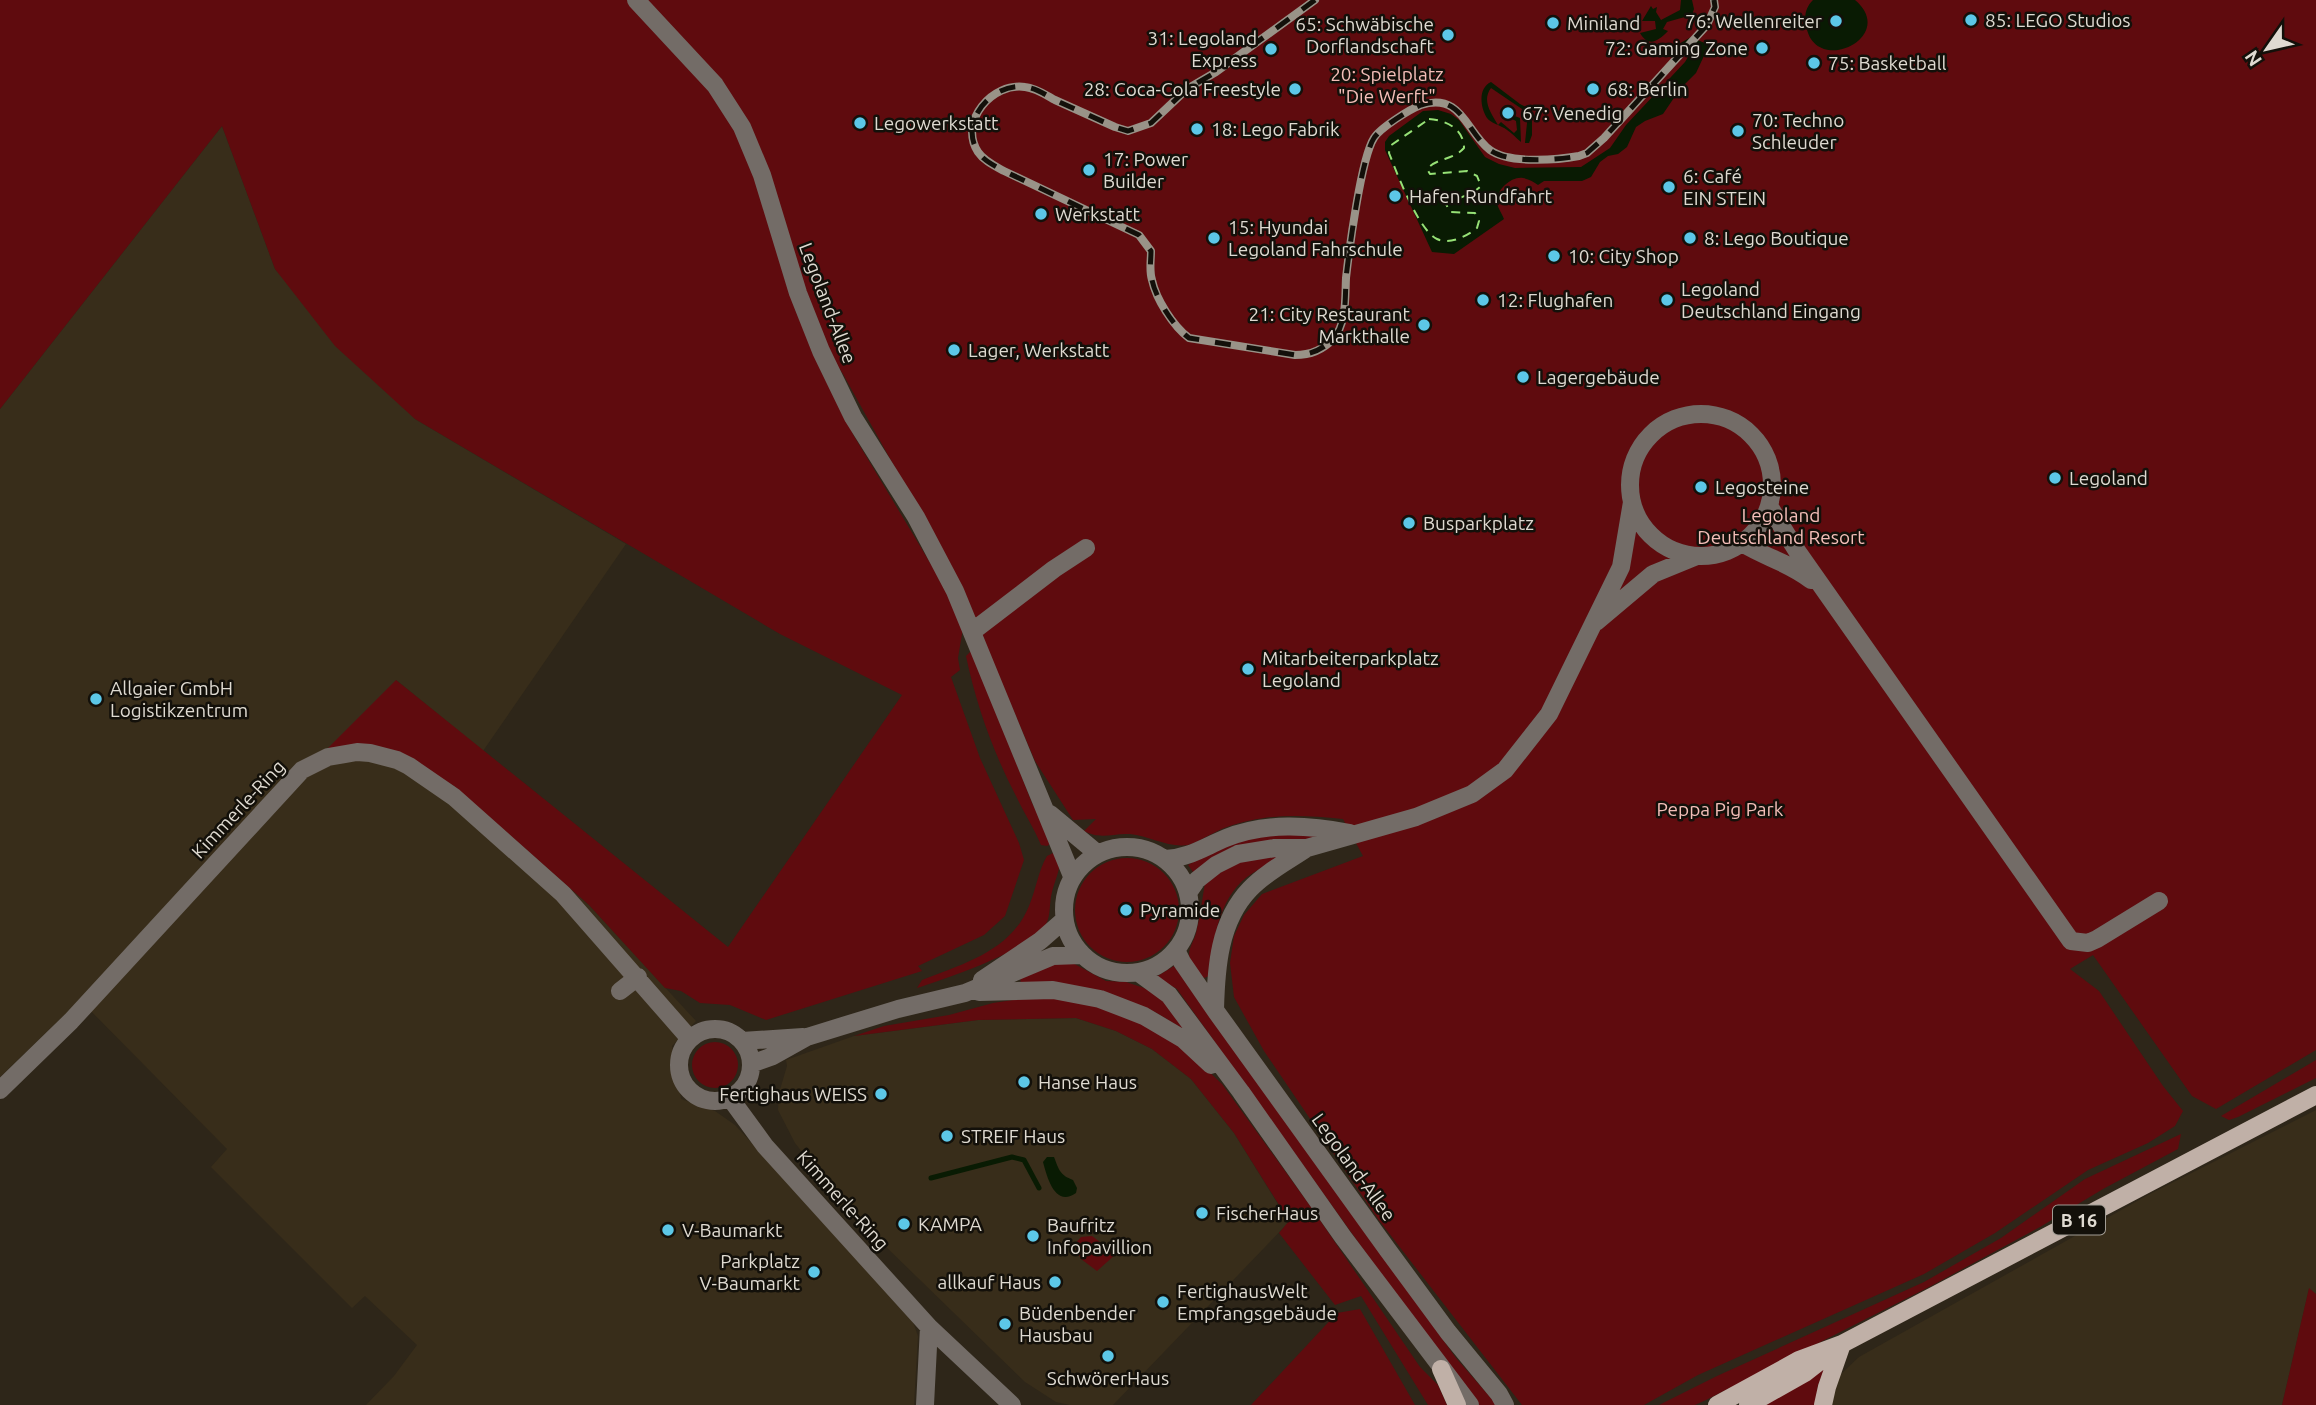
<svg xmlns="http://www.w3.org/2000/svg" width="2316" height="1405" font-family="Ubuntu,sans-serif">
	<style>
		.built { fill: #382d1a }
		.green { fill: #5f0b0e }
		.water { fill: #091b03 }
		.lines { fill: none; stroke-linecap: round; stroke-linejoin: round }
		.stream { stroke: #091b03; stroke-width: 5 }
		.ferry { stroke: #96e176; stroke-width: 2; stroke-dasharray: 9 7; stroke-linecap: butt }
		.minor { stroke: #736c67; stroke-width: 18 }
		.major { stroke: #c0b0a7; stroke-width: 18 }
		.rail-casing { stroke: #999388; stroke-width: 8 }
		.rail { stroke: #13100a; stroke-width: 5; stroke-dasharray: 16; stroke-linecap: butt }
		.poi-dot { fill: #5cc7e7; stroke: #13100a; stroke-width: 2.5 }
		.labels { text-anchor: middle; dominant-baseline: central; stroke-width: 5; stroke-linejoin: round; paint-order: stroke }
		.shield { fill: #13100a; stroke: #a29d95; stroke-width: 2 }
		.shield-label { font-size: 18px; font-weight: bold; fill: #dfdad1 }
		.poi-label { font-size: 19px; fill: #dfdad1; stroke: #13100a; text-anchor: start }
		.park-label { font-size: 19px; fill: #f4beb8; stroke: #13100a }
		.street-label { font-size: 19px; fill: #dfdad1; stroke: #13100a }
	</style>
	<rect width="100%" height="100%" fill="#2e2619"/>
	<path class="built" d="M 222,126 L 275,269 L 415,419 L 626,544 L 483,751 L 396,680 L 409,759 L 454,786 L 589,905 L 696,1021 L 672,1046 L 681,1099 L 715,1111 L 735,1125 L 910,1314 L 918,1336 L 914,1405 L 366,1405 L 394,1376 L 417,1345 L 365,1296 L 352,1308 L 211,1167 L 227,1149 L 80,1000 L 0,1077 L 0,409 Z
		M 1076,1018 L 1116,1031 L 1152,1049 L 1191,1079 L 1234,1133 L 1289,1222 L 1113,1405 L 1070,1405 L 1056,1402 L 1025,1382 L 881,1242 L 817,1171 L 795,1143 L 778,1110 L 779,1093 L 787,1066 L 786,1060 L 854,1036 L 978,1020 Z
		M 2316,1110 L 2316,1294 L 2309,1289 L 2282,1405 L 1831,1405 L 1840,1375 L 1859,1357 L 2148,1195 Z"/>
	<path class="green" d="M 0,0 L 2316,0 L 2316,1050 L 2216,1109 L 2192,1096 L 2093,955 L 2070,969 L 2099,991 L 2163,1086 L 2183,1111 L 2175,1126 L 2148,1143 L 2088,1170 L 1995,1233 L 1924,1274 L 1698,1375 L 1644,1405 L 1522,1405 L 1378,1219 L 1264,1051 L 1234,997 L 1230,963 L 1234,936 L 1244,915 L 1262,894 L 1363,856 L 1343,819 C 1300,815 1268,813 1227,827 C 1215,831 1197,843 1188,845 C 1168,848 1150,836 1130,834 C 1112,833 1101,840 1084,831 L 1096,819 L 1073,820 L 1035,761 L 958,581 L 843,374 L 792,299 L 796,312 L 854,436 L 944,586 L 963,628 L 958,658 L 960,670 L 951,677 L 980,758 L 1019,843 L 1024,860 L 1005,916 L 984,935 L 918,966 L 922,971 L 766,1020 L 730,1005 L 700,1003 L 681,991 L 665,988 L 589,905 L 454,786 L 409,759 L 327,749 L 396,680 L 728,947 L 902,695 L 780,634 L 415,419 L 335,346 L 275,269 L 222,126 L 0,409 Z
		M 972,650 L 1032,803 L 1053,842 L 1047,846 L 1041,845 C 1034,828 1024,813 1016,796 C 993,752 976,704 966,656 Z
		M 1292,832 L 1325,838 L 1280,841 L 1193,872 L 1188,865 L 1220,846 L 1242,837 Z
		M 1057,851 C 1063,867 1056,876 1052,892 C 1049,902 1051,916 1046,924 C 1029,951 947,978 917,988 L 922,980 C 963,964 1011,951 1029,906 C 1036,890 1038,871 1047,856 Z
		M 1278,852 L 1280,858 C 1269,864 1257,870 1247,877 C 1218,899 1213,943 1209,976 L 1204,978 C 1198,972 1190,964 1189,955 C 1189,947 1194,941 1196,933 C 1200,917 1202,900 1205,883 L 1232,864 Z
		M1075 910a52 52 0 1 1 104 0a52 52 0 1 1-104 0Z
		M 1069,961 L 1106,981 L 1126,982 L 1144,988 L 1157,995 L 1170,1004 L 1185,1030 L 1155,1012 L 1102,991 L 1021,984 L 1020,977 L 1034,968 Z
		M 1174,966 L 1456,1358 L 1497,1405 L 1479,1405 L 1439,1355 L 1177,989 L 1156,977 Z
		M 1040,996 L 1111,1007 L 1174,1039 L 1222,1084 L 1311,1207 L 1420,1367 L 1438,1385 L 1447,1405 L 1428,1405 L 1361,1296 L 1335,1305 L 1279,1233 L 1289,1221 L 1234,1133 L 1191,1079 L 1152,1049 L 1116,1031 L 1076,1018 L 978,1020 L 854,1036 L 884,1026 L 949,1015 L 993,1003 Z
		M692 1065a23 23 0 1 1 46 0a23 23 0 1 1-46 0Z
		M 2316,1060 L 2316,1078 L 2238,1117 L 2229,1120 L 2221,1116 Z
		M 2181,1134 L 2178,1149 L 2103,1189 L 2040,1227 L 1931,1286 L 1706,1400 L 1695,1405 L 1659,1405 L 1717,1376 L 1924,1282 L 2001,1238 L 2085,1179 Z
		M 1092,1236 L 1116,1254 L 1097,1271 L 1081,1259 L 1074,1245 L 1081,1237 Z
		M 2309,1288 L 2316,1294 L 2316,1405 L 2282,1405 Z
		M 1360,1309 L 1415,1405 L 1251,1405 L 1337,1313 Z
		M 1828,1364 L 1818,1385 L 1815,1405 L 1759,1405 Z"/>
	<path class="water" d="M 1681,0 L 1692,0 L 1694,9 L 1692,15 L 1667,22 L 1663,29 L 1668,31 C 1658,41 1649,48 1640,33 L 1656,29 L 1655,21 L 1642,21 L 1651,6 L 1653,9 L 1657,7 L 1656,12 L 1661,20 L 1680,10 Z
		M 1813,0 L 1855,0 C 1899,37 1814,78 1806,25 C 1804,15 1806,7 1813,0 Z
		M 1691,37 L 1709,45 L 1696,73 L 1680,89 L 1663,114 L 1645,121 L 1636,127 L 1627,147 L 1618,154 L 1608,156 L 1600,162 L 1591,177 L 1582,181 L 1544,181 L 1538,185 C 1534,182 1529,179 1523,178 C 1511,176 1495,191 1497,203 C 1498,208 1502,214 1504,219 L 1454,254 L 1432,252 L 1385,150 L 1385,142 L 1389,136 L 1423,111 L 1438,110 L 1451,114 L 1459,120 L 1485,157 L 1499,164 L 1515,168 L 1581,167 L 1610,148 L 1626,125 L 1685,62 L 1688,57 L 1677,45 Z
		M 1491,82 L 1520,104 L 1532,110 L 1532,135 L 1529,143 L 1525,143 L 1528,113 L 1491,88 C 1482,100 1490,112 1498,125 L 1501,122 L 1514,133 L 1517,130 L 1516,121 L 1503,114 L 1504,112 L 1520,118 L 1521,142 C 1515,137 1509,130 1502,127 C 1497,124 1491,123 1487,118 C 1480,107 1478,88 1491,82 Z
		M 1047,1157 L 1054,1157 C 1059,1170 1060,1175 1073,1180 L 1077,1188 L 1076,1193 C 1055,1208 1047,1177 1043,1162 Z"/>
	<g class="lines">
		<path class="stream" d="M 931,1178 L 1012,1157 L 1024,1160 L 1039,1188"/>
		<path class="ferry" d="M 1429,119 C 1446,120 1464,129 1464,148 C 1452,161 1438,157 1427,169 L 1430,174 L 1467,171 L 1477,176 L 1481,186 C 1471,196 1458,197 1446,204 L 1450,212 L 1475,213 L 1479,221 L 1477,228 C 1467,236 1450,245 1437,239 C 1418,230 1397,173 1389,153 L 1390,146 Z"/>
		<path class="minor" d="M 636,0 L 715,85 L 742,127 L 762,175 L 798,293 L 821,351 L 853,417 L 916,517 L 955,591 L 1072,876
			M1630 485a71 71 0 1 1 142 0a71 71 0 1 1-142 0Z
			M 1771,509 L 1797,551 L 2071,941 L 2088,943 L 2097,939 L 2159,901
			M 1742,543 C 1764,557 1790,563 1811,580
			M 1596,622 L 1653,574 L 1697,556
			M 973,631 L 1054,569 L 1086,548
			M 1050,814 L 1098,854
			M1064 910a63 63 0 1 1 126 0a63 63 0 1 1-126 0Z
			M 1165,859 C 1189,858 1204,847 1226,838 C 1266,822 1309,825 1350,833
			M 1188,893 L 1197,880 L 1216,865 L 1238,854 L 1275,848 L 1307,848 L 1416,817 L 1472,794 L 1505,770 L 1549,714 L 1621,567 L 1632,502
			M 1176,950 L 1182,962 L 1215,1010 L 1387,1249 L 1448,1332 L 1499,1394 L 1505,1405
			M 1139,973 L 1169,995 L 1241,1092 L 1343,1237 L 1470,1405
			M 982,980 L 1040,941 L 1064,920
			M 620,991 L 638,977
			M 979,992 L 1053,990 L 1100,999 L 1144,1016 L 1183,1039 L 1211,1065
			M 1215,1010 C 1216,968 1219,921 1250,889 C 1266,872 1288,861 1307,848
			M679 1065a36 36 0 1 1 72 0a36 36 0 1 1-72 0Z
			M 742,1041 L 803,1037
			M 751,1064 L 773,1056 L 807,1037 L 898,1009 L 965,993 L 1053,956 L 1081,955
			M 0,1090 L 71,1021 L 302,770 L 328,757 L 357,752 L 370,753 L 397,760 L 409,766 L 454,797 L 563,894 L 690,1039
			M 730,1098 L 765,1146 L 929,1327 L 925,1405
			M 929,1327 L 1012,1405"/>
		<path class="major" d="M 1441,1369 L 1457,1405
			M 1717,1405 L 1799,1360 L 1842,1344 L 2316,1095
			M 1748,1405 L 1805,1373 L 1828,1355
			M 1823,1405 L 1827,1387 L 1842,1344"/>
		<g class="rail-casing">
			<path id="rail" d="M 1315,0 L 1216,72 L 1187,89 L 1151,123 L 1128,131 L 1115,127 C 1095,118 1075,109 1055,100 C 1046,95 1036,88 1025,87 C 993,82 958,121 978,152 C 984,161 995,166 1004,171 L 1139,235 L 1151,251 C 1151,261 1149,270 1152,280 C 1156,299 1173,326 1189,338 L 1295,355 C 1309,355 1323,350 1333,339 C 1347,324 1345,297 1346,278 C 1349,251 1361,158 1374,138 C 1380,128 1410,109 1421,105 C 1462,92 1466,132 1490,150 C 1509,164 1557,160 1579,156 L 1587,153 L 1604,138 L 1707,25 L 1715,7 L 1714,0"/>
		</g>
		<use href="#rail" class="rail"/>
	</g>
	<g class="poi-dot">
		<circle cx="1971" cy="20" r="7"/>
		<circle cx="1836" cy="21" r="7"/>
		<circle cx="1553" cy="23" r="7"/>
		<circle cx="1448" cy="35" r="7"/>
		<circle cx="1762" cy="48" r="7"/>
		<circle cx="1271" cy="49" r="7"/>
		<circle cx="1814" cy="63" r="7"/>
		<circle cx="1295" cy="89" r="7"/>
		<circle cx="1593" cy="89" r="7"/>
		<circle cx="1508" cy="113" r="7"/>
		<circle cx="860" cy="123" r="7"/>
		<circle cx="1197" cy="129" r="7"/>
		<circle cx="1738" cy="131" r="7"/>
		<circle cx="1089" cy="170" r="7"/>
		<circle cx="1669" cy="187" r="7"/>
		<circle cx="1395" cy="196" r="7"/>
		<circle cx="1041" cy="214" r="7"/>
		<circle cx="1214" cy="238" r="7"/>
		<circle cx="1690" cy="238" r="7"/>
		<circle cx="1554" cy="256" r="7"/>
		<circle cx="1483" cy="300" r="7"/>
		<circle cx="1667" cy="300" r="7"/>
		<circle cx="1424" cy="325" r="7"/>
		<circle cx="954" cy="350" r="7"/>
		<circle cx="1523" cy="377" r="7"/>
		<circle cx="2055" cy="478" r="7"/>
		<circle cx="1701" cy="487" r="7"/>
		<circle cx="1409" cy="523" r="7"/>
		<circle cx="1248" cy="669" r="7"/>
		<circle cx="96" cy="699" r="7"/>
		<circle cx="1126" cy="910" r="7"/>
		<circle cx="1024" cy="1082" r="7"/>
		<circle cx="881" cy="1094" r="7"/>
		<circle cx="947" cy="1136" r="7"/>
		<circle cx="1202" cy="1213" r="7"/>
		<circle cx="904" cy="1224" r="7"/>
		<circle cx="668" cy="1230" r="7"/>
		<circle cx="1033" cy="1236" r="7"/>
		<circle cx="814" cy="1272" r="7"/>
		<circle cx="1055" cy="1282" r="7"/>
		<circle cx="1163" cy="1302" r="7"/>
		<circle cx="1005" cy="1324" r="7"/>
		<circle cx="1108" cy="1356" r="7"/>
	</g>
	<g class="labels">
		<rect class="shield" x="2053" y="1205.5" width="52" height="29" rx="5"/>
		<g class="shield-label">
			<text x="2079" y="1220">B 16</text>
		</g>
		<g class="poi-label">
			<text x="1985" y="20">85: LEGO Studios</text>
			<text x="1822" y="21" text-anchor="end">76: Wellenreiter</text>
			<text x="1567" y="23">Miniland</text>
			<text x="1434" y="24" text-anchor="end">65: Schwäbische<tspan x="1434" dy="22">Dorflandschaft</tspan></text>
			<text x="1257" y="38" text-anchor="end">31: Legoland<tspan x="1257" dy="22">Express</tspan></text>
			<text x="1748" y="48" text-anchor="end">72: Gaming Zone</text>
			<text x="1828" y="63">75: Basketball</text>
			<text x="1281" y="89" text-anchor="end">28: Coca-Cola Freestyle</text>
			<text x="1607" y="89">68: Berlin</text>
			<text x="1522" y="113">67: Venedig</text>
			<text x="1752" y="120">70: Techno<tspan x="1752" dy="22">Schleuder</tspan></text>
			<text x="874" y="123">Legowerkstatt</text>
			<text x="1211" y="129">18: Lego Fabrik</text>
			<text x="1103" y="159">17: Power<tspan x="1103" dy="22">Builder</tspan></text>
			<text x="1683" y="176">6: Café<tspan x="1683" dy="22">EIN STEIN</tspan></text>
			<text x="1409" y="196">Hafen Rundfahrt</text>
			<text x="1055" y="214">Werkstatt</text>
			<text x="1228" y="227">15: Hyundai<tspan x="1228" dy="22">Legoland Fahrschule</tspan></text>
			<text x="1704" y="238">8: Lego Boutique</text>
			<text x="1568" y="256">10: City Shop</text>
			<text x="1681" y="289">Legoland<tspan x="1681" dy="22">Deutschland Eingang</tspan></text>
			<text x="1497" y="300">12: Flughafen</text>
			<text x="1410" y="314" text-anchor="end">21: City Restaurant<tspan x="1410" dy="22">Markthalle</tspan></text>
			<text x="968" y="350">Lager, Werkstatt</text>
			<text x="1537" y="377">Lagergebäude</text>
			<text x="2069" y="478">Legoland</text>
			<text x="1715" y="487">Legosteine</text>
			<text x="1423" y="523">Busparkplatz</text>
			<text x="1262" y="658">Mitarbeiterparkplatz<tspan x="1262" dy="22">Legoland</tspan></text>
			<text x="110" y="688">Allgaier GmbH<tspan x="110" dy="22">Logistikzentrum</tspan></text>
			<text x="1140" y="910">Pyramide</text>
			<text x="1038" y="1082">Hanse Haus</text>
			<text x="867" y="1094" text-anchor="end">Fertighaus WEISS</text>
			<text x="961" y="1136">STREIF Haus</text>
			<text x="1216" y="1213">FischerHaus</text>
			<text x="918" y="1224">KAMPA</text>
			<text x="1047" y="1225">Baufritz<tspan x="1047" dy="22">Infopavillion</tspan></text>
			<text x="682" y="1230">V-Baumarkt</text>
			<text x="800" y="1261" text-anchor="end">Parkplatz<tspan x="800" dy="22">V-Baumarkt</tspan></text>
			<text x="1041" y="1282" text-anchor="end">allkauf Haus</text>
			<text x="1177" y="1291">FertighausWelt<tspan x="1177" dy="22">Empfangsgebäude</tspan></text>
			<text x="1019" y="1313">Büdenbender<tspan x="1019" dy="22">Hausbau</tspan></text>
			<text x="1108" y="1378" text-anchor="middle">SchwörerHaus</text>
		</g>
		<g class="park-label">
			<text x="1387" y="74">20: Spielplatz<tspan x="1387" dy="22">"Die Werft"</tspan></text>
			<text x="1781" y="515">Legoland<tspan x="1781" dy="22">Deutschland Resort</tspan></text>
			<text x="1720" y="809">Peppa Pig Park</text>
		</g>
		<g class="street-label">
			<text transform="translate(828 303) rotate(69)">Legoland-Allee</text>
			<text transform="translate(238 809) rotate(-47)">Kimmerle-Ring</text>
			<text transform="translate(1354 1167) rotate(54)">Legoland-Allee</text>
			<text transform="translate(843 1200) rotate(48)">Kimmerle-Ring</text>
		</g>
	</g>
	<g transform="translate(2267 49) rotate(236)" stroke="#13100a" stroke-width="5" paint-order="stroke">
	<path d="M0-5L12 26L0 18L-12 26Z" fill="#dfdad1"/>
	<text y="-10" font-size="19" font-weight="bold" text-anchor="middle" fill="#dfdad1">N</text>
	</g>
</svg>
